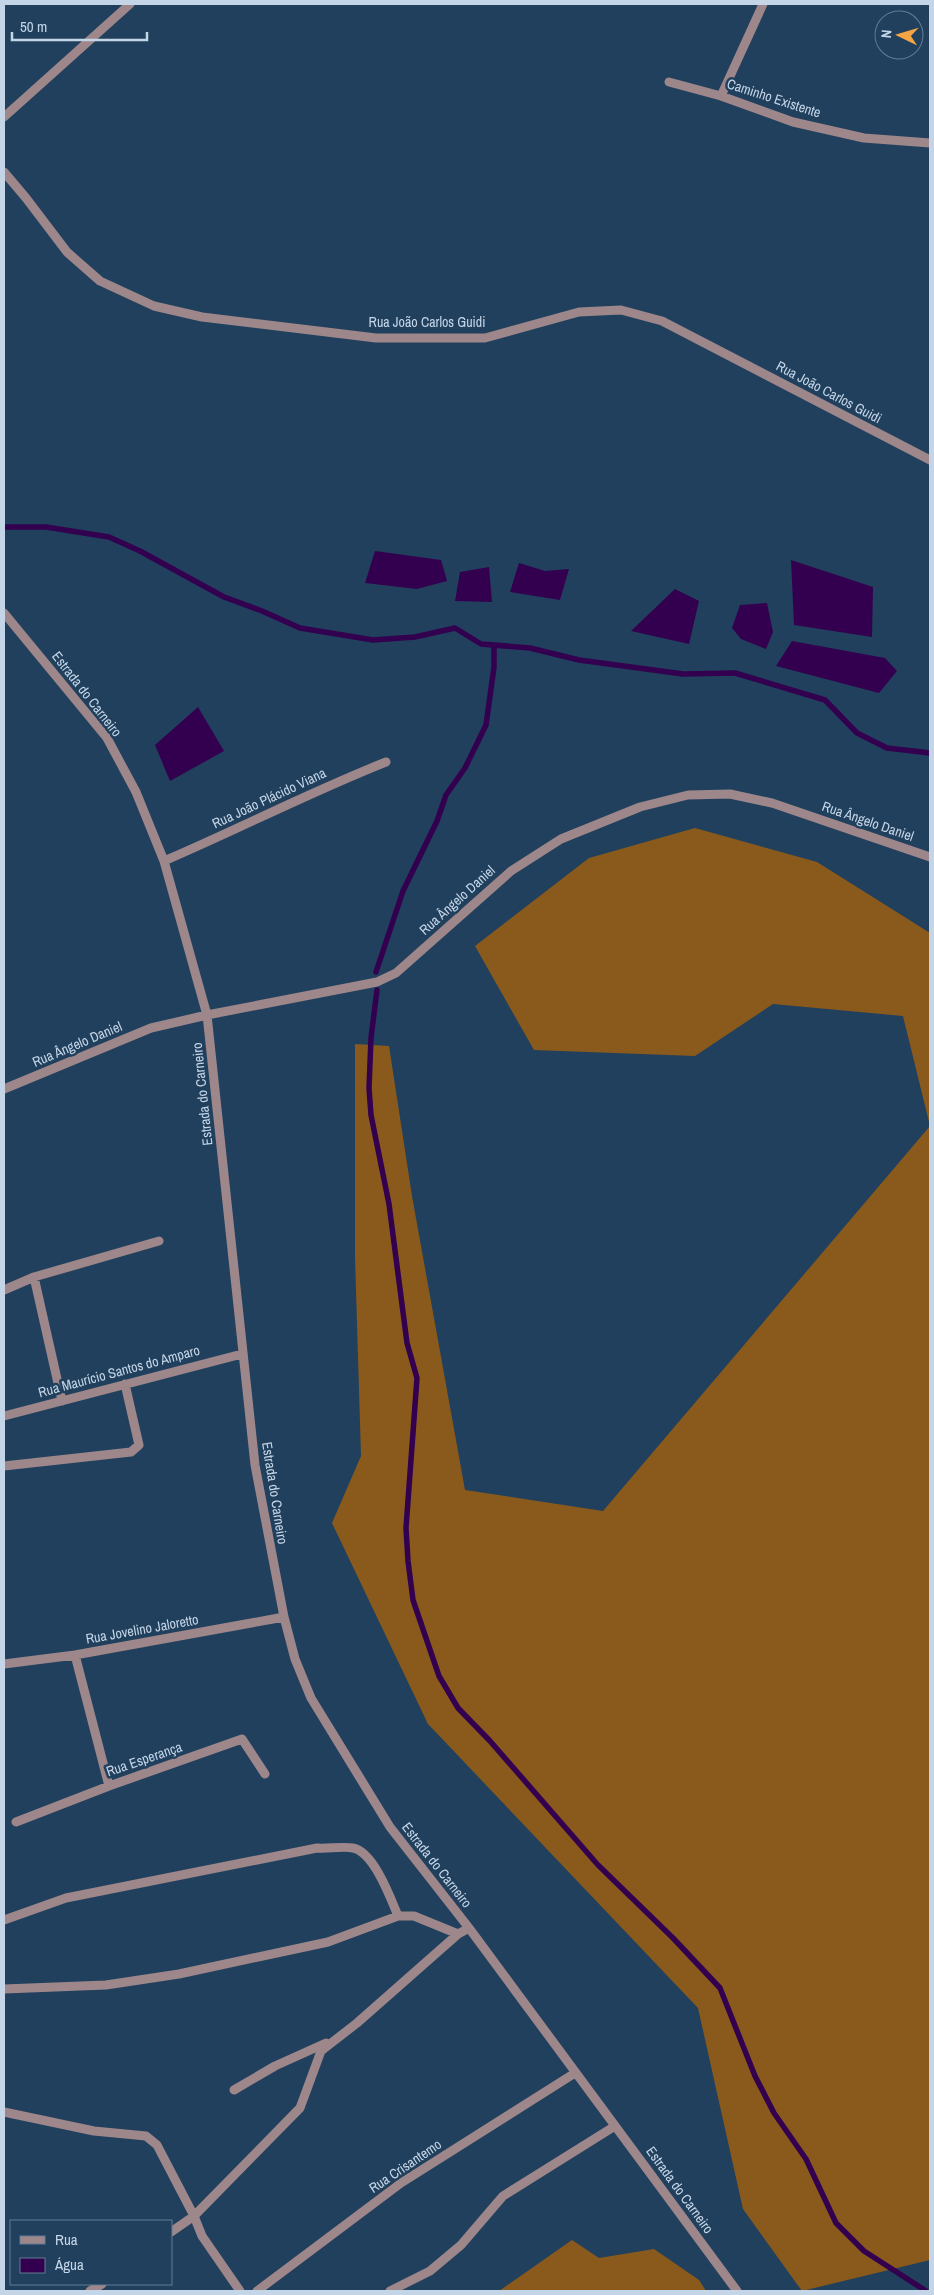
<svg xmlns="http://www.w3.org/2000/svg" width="934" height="2295" font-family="'Archivo Narrow',sans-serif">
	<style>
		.forest { fill: #8a5a1c }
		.water { fill: #33004f }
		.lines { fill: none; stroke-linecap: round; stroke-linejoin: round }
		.stream { stroke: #33004f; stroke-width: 5.5 }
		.minor { stroke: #9e878a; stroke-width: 9 }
		.labels { text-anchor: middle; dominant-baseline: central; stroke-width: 5; stroke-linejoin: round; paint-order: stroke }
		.street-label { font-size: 14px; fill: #c4d5e7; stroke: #21405d }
	</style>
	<rect width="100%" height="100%" fill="#21405d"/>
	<path class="forest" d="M 695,828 L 817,862 L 930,933 L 930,2260 L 802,2291 L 743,2209 L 698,2008 L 428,1724 L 332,1523 L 361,1456 L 355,1257 L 355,1044 L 389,1046 L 412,1196 L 465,1490 L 603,1511 L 930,1126 L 903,1016 L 773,1004 L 695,1056 L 534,1050 L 475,946 L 589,858 Z
		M 572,2240 L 599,2258 L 654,2249 L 699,2280 L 706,2291 L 499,2291 Z"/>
	<path class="water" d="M 375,551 L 441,560 L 447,581 L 417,589 L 365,583 Z
		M 791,560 L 873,587 L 872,637 L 794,625 Z
		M 519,563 L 545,571 L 569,569 L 560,600 L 510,592 Z
		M 489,567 L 492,602 L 455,601 L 460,572 Z
		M 675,589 L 699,601 L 689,644 L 631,631 Z
		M 767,603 L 773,632 L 766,649 L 741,639 L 732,628 L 740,605 Z
		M 792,641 L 885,658 L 897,671 L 879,693 L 776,666 Z
		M 198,707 L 224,751 L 170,781 L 155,745 Z"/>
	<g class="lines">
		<path class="stream" d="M 4,527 L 46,527 L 109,537 L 140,551 L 224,597 L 262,611 L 300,628 L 373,640 L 415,637 L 455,628 L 481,644 L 530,648 L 579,660 L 683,674 L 735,673 L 825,700 L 857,733 L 887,748 L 930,753
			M 376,972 L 403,891 L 437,821 L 446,795 L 465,768 L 486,725 L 494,667 L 494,645
			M 377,990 L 371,1038 L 369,1088 L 371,1115 L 389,1204 L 407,1343 L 417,1378 L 406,1528 L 408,1561 L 413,1600 L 439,1676 L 458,1708 L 490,1741 L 598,1865 L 673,1938 L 720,1988 L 755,2076 L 774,2113 L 806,2159 L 836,2223 L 864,2251 L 926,2291"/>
		<path class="minor" d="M 669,82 L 721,96 L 793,122 L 864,138 L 930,143
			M 721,96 L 763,4
			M 4,117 L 130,4
			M 4,172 L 26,198 L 67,252 L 100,281 L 154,306 L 202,317 L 376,338 L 485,338 L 579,312 L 621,310 L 662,321 L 930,460
			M 4,613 L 107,738 L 136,792 L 164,861 L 207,1015 L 255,1465 L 284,1617 L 295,1659 L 311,1698 L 390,1827 L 469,1928 L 737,2291
			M 164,861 C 239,829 310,792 386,762
			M 4,1089 L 151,1028 L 207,1015 L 377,982 L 396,973 L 511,871 L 561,839 L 640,807 L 688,795 L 730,794 L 772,803 L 930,857
			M 34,1277 L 62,1401
			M 4,1290 L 34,1277 L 159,1241
			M 4,1416 L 242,1354
			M 4,1466 L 131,1452 L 139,1445 L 125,1384
			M 75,1655 L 109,1786
			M 4,1664 L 75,1655 L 284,1617
			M 16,1822 L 109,1786 L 242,1739 L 265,1774
			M 4,1920 L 66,1898 L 317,1848 C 328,1849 342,1846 353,1848 C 374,1852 391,1899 398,1916
			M 4,1989 L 106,1985 L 179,1974 L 328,1942 L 398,1916 L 414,1916 L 458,1934 L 469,1928
			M 234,2090 L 275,2066 L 326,2043
			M 4,2112 L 94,2131 L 146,2136 L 157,2145 L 194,2216 L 202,2236 L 240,2291
			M 171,2232 L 194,2216 L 300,2108 L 321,2051 L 357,2023 L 458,1934
			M 90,2291 L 102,2284
			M 257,2291 L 401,2183 L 575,2073
			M 390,2291 L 430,2271 L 461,2245 L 503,2196 L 615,2126"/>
	</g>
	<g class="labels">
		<g class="street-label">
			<text transform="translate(774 98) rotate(18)">Caminho Existente</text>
			<text x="427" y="322">Rua João Carlos Guidi</text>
			<text transform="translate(829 392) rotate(28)">Rua João Carlos Guidi</text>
			<text transform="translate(87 694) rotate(52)">Estrada do Carneiro</text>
			<text transform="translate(269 798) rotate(-25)">Rua João Plácido Viana</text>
			<text transform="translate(868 821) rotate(19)">Rua Ângelo Daniel</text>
			<text transform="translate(457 900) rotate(-42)">Rua Ângelo Daniel</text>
			<text transform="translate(77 1044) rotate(-23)">Rua Ângelo Daniel</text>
			<text transform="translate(202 1094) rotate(-96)">Estrada do Carneiro</text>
			<text transform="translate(119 1371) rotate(-15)">Rua Maurício Santos do Amparo</text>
			<text transform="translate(275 1493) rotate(81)">Estrada do Carneiro</text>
			<text transform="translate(142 1629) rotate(-10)">Rua Jovelino Jaloretto</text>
			<text transform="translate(144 1759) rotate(-19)">Rua Esperança</text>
			<text transform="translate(437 1865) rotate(52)">Estrada do Carneiro</text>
			<text transform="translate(405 2166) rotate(-34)">Rua Crisantemo</text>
			<text transform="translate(680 2190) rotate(54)">Estrada do Carneiro</text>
		</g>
	</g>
	<rect width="934" height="2295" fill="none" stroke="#c4d5e7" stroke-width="10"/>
	<rect x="10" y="2220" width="162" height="65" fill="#21405d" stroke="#627c94"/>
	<rect x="20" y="2236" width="25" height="8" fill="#9e878a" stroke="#627c94"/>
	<text x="55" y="2245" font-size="15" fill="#c4d5e7">Rua</text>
	<rect x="20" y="2258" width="25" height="15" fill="#33004f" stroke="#627c94"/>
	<text x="55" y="2270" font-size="15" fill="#c4d5e7">Água</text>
	<g transform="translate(899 35) rotate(275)"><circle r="24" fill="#21405d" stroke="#627c94"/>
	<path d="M0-4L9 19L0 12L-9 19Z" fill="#f3a443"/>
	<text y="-8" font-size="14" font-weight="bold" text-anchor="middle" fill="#c4d5e7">N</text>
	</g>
	<path d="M12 32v8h135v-8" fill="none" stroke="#c4d5e7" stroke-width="2.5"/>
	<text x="20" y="32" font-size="15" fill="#c4d5e7" stroke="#21405d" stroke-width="4" paint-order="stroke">50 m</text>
</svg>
